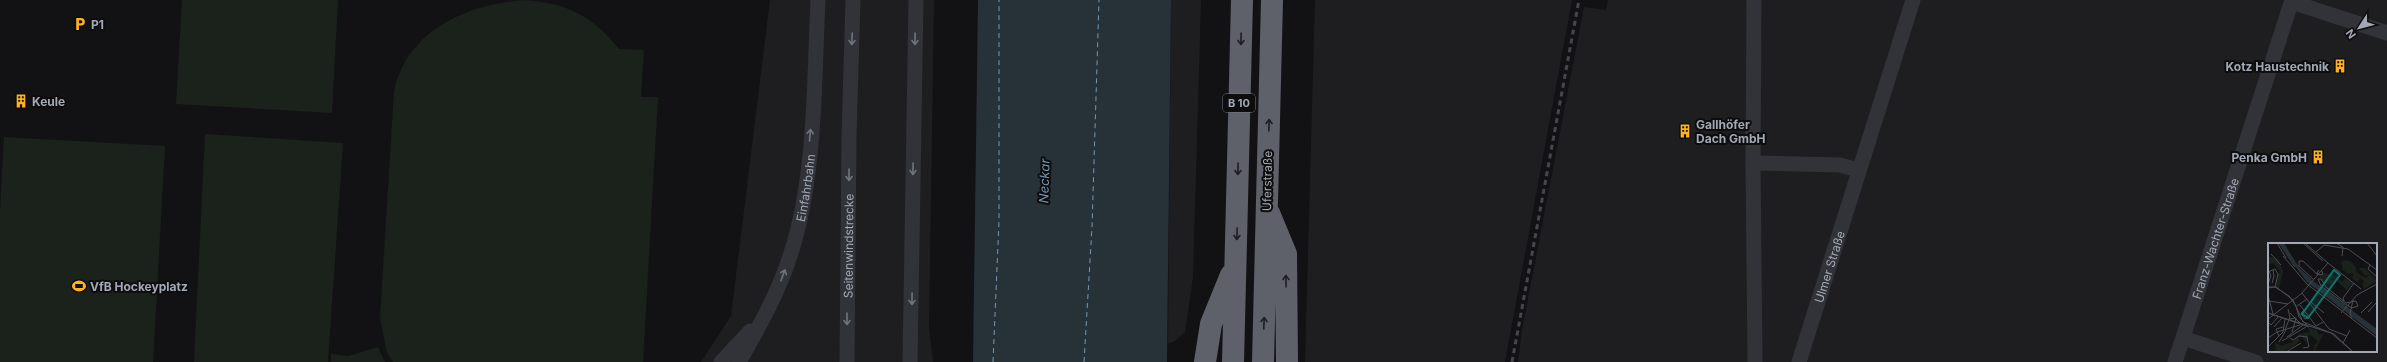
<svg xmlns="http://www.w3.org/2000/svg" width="2387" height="362" font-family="Inter,sans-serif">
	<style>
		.built { fill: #1e1e21; fill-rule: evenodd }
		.green { fill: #1a221b }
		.water { fill: #273138 }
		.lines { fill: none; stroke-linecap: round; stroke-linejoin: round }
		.ferry { stroke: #7597b4; stroke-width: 1; stroke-dasharray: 5 4; stroke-linecap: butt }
		.street { stroke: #323339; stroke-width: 15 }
		.highway { stroke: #5e616a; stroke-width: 22 }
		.rail { stroke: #45474e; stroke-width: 3; stroke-dasharray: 5 4; stroke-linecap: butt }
		.oneway { stroke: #70737d }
		.oneway2 { stroke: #1d1e20 }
		.labels { text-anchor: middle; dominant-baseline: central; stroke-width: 4; stroke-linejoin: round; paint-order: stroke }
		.shield { fill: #0d0d0e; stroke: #757a83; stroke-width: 1 }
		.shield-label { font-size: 11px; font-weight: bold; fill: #a2a8b5 }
		.poi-label { font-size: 12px; font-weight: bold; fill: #a2a8b5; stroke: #0d0d0e; text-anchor: start }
		.street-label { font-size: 12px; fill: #a2a8b5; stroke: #0d0d0e }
		.water-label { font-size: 13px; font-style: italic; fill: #7597b4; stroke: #0d0d0e }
		.inset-river { fill: none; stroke: #273138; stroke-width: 2 }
		.inset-road { fill: none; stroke: #4c4e54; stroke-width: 1 }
		.view { fill: #0f766e; fill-opacity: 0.15; stroke: #0f766e; stroke-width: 2 }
		.inset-edge { fill: none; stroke: #a2a8b5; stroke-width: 2 }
	</style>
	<rect width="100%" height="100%" fill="#121214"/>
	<path class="built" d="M 770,0 L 934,0 L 929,327 L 933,362 L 701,362 L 731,316 Z
		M 1171,0 L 1201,0 L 1193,277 L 1185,332 L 1174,342 L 1168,343 Z
		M 1315,0 L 1572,0 L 1505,362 L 1305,362 Z
		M 1608,0 L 2387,0 L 2387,362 L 1518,362 L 1522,330 L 1584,7 L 1606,10 ZM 2269,244 L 2376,244 L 2376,351 L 2269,351 Z"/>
	<path class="green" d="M 182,0 L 338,0 L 332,113 L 176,104 Z
		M 524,0 C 566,3 592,15 619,49 L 644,50 L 641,97 L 658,97 L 643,362 L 393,362 L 387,353 L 380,318 L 394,92 C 407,30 466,5 524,0 Z
		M 205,134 L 343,143 L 328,362 L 194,362 Z
		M 4,137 L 165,146 L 153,362 L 0,362 L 0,209 Z
		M 378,347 L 385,362 L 331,362 L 331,354 L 348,356 Z"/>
	<path class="water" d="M 978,0 L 1171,0 L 1167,362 L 973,362 Z"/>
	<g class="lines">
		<path class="ferry" d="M 993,362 L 999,221 L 999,0
			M 1084,362 L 1092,227 L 1099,0"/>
		<g class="street">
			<path d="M 1754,0 L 1753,163 L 1755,362"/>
			<path d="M 2292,2 L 2387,33"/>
			<path d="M 1753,163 L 1840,165 L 1858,170"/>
			<path d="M 2183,338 L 2256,362"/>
			<path d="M 721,362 L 750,331"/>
			<path id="s1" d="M 739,362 C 759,327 779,292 791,253 C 816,176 814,81 818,0"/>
			<path id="s2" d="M 847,362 L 849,136 L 853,0"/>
			<path d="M 910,362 L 916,0"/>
			<path id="s3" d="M 1799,362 L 1913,0"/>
			<path id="s4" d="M 2175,362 L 2292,0"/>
		</g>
		<path class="highway" d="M 1269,213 L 1286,254 L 1287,362
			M 1205,362 L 1211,324 L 1231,275
			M 1233,362 L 1242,0
			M 1263,362 L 1272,0"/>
		<path class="rail" d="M 1512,362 L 1579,0"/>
	</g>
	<defs><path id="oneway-shaft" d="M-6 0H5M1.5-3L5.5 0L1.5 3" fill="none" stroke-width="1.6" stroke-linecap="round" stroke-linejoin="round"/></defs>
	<g class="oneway">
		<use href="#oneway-shaft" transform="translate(852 39) rotate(92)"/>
		<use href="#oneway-shaft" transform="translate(915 39) rotate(91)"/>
		<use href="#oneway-shaft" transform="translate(810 135) rotate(-85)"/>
		<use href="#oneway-shaft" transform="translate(913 169) rotate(91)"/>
		<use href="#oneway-shaft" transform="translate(849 175) rotate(90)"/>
		<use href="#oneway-shaft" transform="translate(783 275) rotate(-70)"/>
		<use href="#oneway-shaft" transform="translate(912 299) rotate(91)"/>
		<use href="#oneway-shaft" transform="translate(847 319) rotate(90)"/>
	</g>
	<g class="oneway2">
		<use href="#oneway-shaft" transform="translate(1241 39) rotate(91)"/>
		<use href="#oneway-shaft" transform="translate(1269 125) rotate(-89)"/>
		<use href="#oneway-shaft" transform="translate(1238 169) rotate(91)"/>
		<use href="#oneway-shaft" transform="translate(1237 234) rotate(91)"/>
		<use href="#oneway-shaft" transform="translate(1286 281) rotate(-91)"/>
		<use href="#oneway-shaft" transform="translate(1264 323) rotate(-88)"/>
	</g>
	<defs>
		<g id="parking-bare" transform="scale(1.08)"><path d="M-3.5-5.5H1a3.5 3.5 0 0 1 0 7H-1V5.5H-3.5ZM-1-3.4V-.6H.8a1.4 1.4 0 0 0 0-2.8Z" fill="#ffb21e" stroke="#0d0d0e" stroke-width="2.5" paint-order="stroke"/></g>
		<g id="building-bare" transform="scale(1.08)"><path d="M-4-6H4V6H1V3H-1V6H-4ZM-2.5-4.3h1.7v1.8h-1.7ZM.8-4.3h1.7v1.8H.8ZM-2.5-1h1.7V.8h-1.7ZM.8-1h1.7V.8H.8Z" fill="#ffb21e" stroke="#0d0d0e" stroke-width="2.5" paint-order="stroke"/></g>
		<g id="stadium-bare" transform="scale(1.08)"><path d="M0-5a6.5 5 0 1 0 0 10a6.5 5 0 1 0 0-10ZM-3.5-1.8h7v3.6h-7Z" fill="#ffb21e" stroke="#0d0d0e" stroke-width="2.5" paint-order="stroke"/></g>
	</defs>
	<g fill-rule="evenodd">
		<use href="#parking-bare" x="80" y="24"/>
		<use href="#building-bare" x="2340" y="66"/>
		<use href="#building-bare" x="21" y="101"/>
		<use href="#building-bare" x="1685" y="131"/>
		<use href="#building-bare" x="2318" y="157"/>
		<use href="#stadium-bare" x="79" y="286"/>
	</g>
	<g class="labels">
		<rect class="shield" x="1223" y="94" width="32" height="18" rx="3"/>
		<g class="shield-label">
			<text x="1239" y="103">B 10</text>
		</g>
		<g class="poi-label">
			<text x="91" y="24">P1</text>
			<text x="2329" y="66" text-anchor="end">Kotz Haustechnik</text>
			<text x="32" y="101">Keule</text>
			<text x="1696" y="124">Gallhöfer<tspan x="1696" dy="14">Dach GmbH</tspan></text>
			<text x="2307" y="157" text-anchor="end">Penka GmbH</text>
			<text x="90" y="286">VfB Hockeyplatz</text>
		</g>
		<g class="street-label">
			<text transform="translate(1267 181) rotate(-89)">Uferstraße</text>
			<text stroke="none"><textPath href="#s1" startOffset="188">Einfahrbahn</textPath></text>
			<text stroke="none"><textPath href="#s4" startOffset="130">Franz-Wachter-Straße</textPath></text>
			<text stroke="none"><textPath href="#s2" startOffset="116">Seitenwindstrecke</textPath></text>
			<text stroke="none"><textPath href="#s3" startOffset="100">Ulmer Straße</textPath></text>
		</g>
		<g class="water-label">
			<text transform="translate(1044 181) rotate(-88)">Neckar</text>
		</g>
	</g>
	<g transform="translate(2268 243)">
		<rect width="109" height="109" fill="#121214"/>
		<path d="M 0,13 L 10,16 L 15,28 L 11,45 L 19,50 L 8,44 L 10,31 L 13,29 L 5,20 L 0,22 ZM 75,17 L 82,18 L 88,24 L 88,29 L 98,35 L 101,32 L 97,33 L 91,25 L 97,25 L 109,38 L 96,46 L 94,41 L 96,38 L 88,32 L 92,36 L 89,39 L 84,35 L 86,30 L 80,31 L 75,27 L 73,20 ZM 57,30 L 67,33 L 65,36 L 61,34 L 66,38 L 65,42 L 56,39 L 51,33 ZM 68,33 L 74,39 L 77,35 L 85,40 L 79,47 L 66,36 ZM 39,84 L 49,87 L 51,92 L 56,90 L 46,109 L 46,103 L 50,98 L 41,91 L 38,100 L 34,93 L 29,94 L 32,97 L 26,103 L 14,109 L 5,109 L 8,107 L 7,99 L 13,103 L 25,99 L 31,91 L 42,89 Z" fill="#1a221b"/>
		<path d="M 10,0 L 16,0 L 30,24 L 43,37 L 109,86 L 109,93 L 39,39 Z" fill="#273138"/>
		<path class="inset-river" d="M 12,0 L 27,24M 14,0 L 31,26 L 43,37M 44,40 L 68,59 L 71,59 L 45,39M 76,66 L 70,62 L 71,59 L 77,63M 84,69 L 109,89M 85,73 L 109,92"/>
		<path class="inset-road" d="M 9,0 L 18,15M 35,0 L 55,18M 68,0 L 75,4 L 74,13M 99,0 L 109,13M 48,9 L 56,2 L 80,6 L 109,27M 3,11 L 13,22M 15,13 L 39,41 L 109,95M 60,20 L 93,46M 102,22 L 100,26 L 109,34M 51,27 L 49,30 L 51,32 L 55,31 L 54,28M 0,29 L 7,26 L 10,31 L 7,44M 50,36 L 53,36 L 58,44 L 78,60 L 88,58 L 90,63 L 84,65 L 77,61 L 53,43 ZM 46,37 L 31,23 L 31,18 L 35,18 L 50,32M 4,40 L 6,33 L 5,27M 0,41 L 3,33 L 1,28M 0,44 L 8,44 L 25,57M 0,45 L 7,44 L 21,53 L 28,63 L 31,74 L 39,82M 34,50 L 61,86 L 79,93M 0,52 L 5,71M 25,57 L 35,79 L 66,91 L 85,109M 1,58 L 20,61M 76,58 L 75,55 L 86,40M 43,59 L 56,70M 32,62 L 48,83 L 55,79M 29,63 L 39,56M 37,67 L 33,70 L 37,76 L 42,74M 100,69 L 109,59M 0,70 L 41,84M 0,70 L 63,90 L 85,109M 22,70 L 33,81M 73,70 L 89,52 L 109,41M 93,70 L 104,59M 84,75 L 82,71 L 85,57M 0,76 L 33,51 L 60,20 L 37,0M 22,76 L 28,75 L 24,89M 0,79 L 3,82 L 10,74M 6,84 L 14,75M 17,87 L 22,74 L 20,66M 11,93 L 8,86 L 15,84M 19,94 L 35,82M 0,95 L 9,89 L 32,82M 22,95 L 25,97 L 31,93 L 39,94 L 41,104 L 35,105M 14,98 L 38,84M 11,99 L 18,87M 75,100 L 82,87M 0,104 L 15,89 L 17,76M 18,109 L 33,100"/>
		<path class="view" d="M 66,27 L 72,32 L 40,75 L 34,71 Z"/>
		<rect width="109" height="109" class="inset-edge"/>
	</g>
	<g transform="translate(2359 28) rotate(234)" stroke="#0d0d0e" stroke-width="3" paint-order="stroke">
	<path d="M0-3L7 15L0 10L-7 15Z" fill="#a2a8b5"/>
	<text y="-6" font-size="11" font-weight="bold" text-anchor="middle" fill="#a2a8b5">N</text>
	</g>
</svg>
